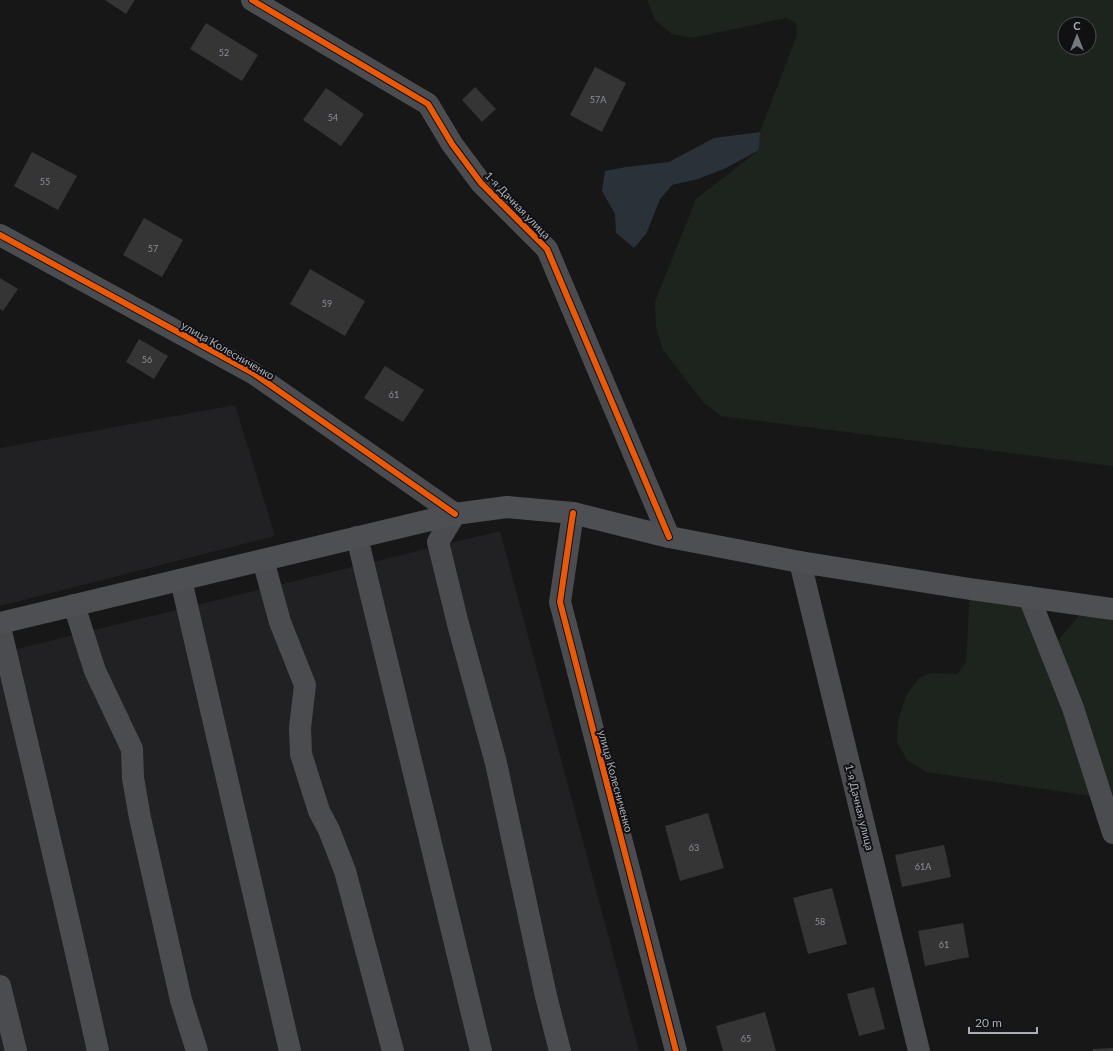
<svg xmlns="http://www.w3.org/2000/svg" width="1113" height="1051" font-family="Lato,sans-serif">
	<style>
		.built { fill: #212123 }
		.green { fill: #1d241e; fill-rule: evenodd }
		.water { fill: #2a3239 }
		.building { fill: #353536 }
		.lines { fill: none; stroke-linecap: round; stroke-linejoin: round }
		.minor { stroke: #4b4c50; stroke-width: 22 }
		.major { stroke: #4d4f52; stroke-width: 22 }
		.cycleway-casing { stroke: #111113; stroke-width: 8 }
		.cycleway { stroke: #e8590c; stroke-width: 6 }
		.labels { text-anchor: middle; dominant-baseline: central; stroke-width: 4; stroke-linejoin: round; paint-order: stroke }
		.number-label { font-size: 9px; fill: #8b8f98 }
		.street-label { font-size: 11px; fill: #a8adb8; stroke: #111113 }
	</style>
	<rect width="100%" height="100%" fill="#171717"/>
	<path class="built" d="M 235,405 L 275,536 L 0,606 L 0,448 Z
		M 500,531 L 639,1051 L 0,1051 L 0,653 Z"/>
	<path class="green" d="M 647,0 L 1113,0 L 1113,466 L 721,416 L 704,403 L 663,350 L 656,327 L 655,302 L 696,199 L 759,150 L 760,132 L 797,35 L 796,23 L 786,18 L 692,38 L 672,34 L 655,20 ZM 1065,24 L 1089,24 L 1089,48 L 1065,48 Z
		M 970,589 L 1029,597 L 1050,650 L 1088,605 L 1113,609 L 1113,799 L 926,772 L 907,760 L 897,742 L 898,720 L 906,696 L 918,679 L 931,673 L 957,674 L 966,662 Z"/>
	<path class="water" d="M 760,132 L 759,150 L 726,168 L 698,179 L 672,185 L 660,199 L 646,234 L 634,248 L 616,233 L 615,214 L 602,191 L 605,171 L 626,167 L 669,162 L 714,138 Z"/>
	<path class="building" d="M 105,0 L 135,0 L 126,14 Z
		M 206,23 L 258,55 L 242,81 L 190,49 Z
		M 595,67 L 626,83 L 602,132 L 570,115 Z
		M 475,87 L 496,109 L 482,122 L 462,100 Z
		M 326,88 L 364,114 L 341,146 L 303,120 Z
		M 32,152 L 77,176 L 58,210 L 14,186 Z
		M 144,218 L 183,240 L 162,277 L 123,255 Z
		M 310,269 L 365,301 L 345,336 L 290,304 Z
		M 0,278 L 18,289 L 3,311 L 0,309 Z
		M 139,339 L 168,356 L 154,379 L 126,362 Z
		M 385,366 L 424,390 L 403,422 L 364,398 Z
		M 708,813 L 724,868 L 680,881 L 665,826 Z
		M 944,845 L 951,877 L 902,887 L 895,855 Z
		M 832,888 L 847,944 L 808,954 L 793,898 Z
		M 963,923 L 969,957 L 925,966 L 918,931 Z
		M 874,987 L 885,1029 L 859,1036 L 847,994 Z
		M 765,1012 L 776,1051 L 723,1051 L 716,1026 Z
		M 1113,1048 L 1113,1051 L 1093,1051 L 1093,1049 Z"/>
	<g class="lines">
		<path class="minor" d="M 252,0 L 428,104 L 452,144 L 481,183 L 547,249 L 669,537
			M 0,235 L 253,373 L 455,514 L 438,542 L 458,624 L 496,763 L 546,996 L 560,1051
			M 573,513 L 560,602 L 676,1051
			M 357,537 L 481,1051
			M 263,560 L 280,622 L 305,685 L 300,728 L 301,754 L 319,811 L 329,830 L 345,871 L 393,1051
			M 800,562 L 919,1051
			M 181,580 L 290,1051
			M 1029,597 L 1073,708 L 1113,833
			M 74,605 L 95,671 L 132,749 L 133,778 L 140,818 L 181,1000 L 197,1051
			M 0,627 C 33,768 67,909 98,1051
			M 0,986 L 16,1051"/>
		<path class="major" d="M 0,623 L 455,514 L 507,507 L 573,513 L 669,537 L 800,562 L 970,589 L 1113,609"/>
		<g class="cycleway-casing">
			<path id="cycleway" d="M 252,0 L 428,104 L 452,144 L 481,183 L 547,249 L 669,537
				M 0,235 L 253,373 L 455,514
				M 573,513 L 560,602 L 676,1051"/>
		</g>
		<use href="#cycleway" class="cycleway"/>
	</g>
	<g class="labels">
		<g class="number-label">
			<text x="224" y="52">52</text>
			<text x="598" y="99">57А</text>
			<text x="333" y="117">54</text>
			<text x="45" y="181">55</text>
			<text x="153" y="248">57</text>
			<text x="327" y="303">59</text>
			<text x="147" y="359">56</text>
			<text x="394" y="394">61</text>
			<text x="694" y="847">63</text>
			<text x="923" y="866">61А</text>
			<text x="820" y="921">58</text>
			<text x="944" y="944">61</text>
			<text x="746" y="1038">65</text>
		</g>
		<g class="street-label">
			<text transform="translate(518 205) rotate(46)">1-я Дачная улица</text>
			<text transform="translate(228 350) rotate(30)">улица Колесниченко</text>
			<text transform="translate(616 781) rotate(75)">улица Колесниченко</text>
			<text transform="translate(860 807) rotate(76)">1-я Дачная улица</text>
		</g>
	</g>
	<g transform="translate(1077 36)"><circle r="19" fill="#111113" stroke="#4d4f55"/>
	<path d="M0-3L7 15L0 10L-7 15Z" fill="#757880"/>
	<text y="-6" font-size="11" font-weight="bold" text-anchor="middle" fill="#a8adb8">С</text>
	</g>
	<path d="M969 1027v6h68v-6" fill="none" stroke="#a8adb8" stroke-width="2"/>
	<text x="975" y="1027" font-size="12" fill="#a8adb8" stroke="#111113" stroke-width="3" paint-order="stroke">20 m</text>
</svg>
